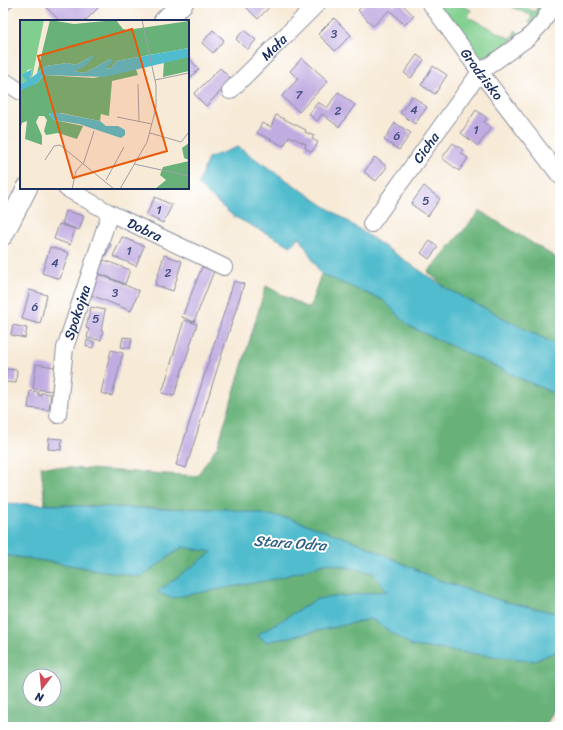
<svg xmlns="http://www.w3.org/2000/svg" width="563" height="730" font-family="Sriracha,sans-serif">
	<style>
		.green { fill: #80cf8e; stroke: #4e7f76 }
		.forest { fill: #68b279; stroke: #42706c; fill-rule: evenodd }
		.water { fill: #51bccd; stroke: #367696 }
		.building { fill: #c1ace1 }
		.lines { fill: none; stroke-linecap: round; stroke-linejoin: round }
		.minor-casing { stroke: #898c9a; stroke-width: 18 }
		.major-casing { stroke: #898c9a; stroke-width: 22 }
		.minor { stroke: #fff; stroke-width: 16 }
		.major { stroke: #fff; stroke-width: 20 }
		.labels { text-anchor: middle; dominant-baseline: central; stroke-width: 4; stroke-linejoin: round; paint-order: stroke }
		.number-label { font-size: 12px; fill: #444e7f }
		.street-label { font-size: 14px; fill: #1b2f5e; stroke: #fff }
		.water-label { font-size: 15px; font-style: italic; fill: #2e6085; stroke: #fff }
		.inset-road { fill: none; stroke: #9f9fa7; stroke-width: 1 }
		.view { fill: #e8590c; fill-opacity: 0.15; stroke: #e8590c; stroke-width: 2 }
		.inset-edge { fill: none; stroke: #1b2f5e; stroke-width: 2 }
	</style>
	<rect width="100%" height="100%" fill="#fff"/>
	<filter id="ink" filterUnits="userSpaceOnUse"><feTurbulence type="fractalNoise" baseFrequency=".025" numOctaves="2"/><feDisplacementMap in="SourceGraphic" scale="8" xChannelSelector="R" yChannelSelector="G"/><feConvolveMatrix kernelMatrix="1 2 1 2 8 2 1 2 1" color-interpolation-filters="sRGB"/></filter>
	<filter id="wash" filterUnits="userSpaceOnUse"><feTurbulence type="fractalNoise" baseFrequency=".012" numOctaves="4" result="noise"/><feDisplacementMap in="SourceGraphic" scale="16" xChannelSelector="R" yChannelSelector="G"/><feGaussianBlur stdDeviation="0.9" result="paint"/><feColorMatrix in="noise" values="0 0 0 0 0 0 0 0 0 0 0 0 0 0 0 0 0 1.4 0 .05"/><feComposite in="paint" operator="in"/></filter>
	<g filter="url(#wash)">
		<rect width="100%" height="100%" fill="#f7ead7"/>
		<path class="green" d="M 436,3 L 458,3 L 471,10 L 468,17 L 511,39 L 516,30 L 519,35 L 486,58 L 476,55 Z
			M 504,3 L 516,3 L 535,12 L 539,3 L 541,10 L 532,24 L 529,23 L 532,16 Z"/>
		<path class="forest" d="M 480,211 L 560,260 L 560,347 L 447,289 L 428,272 Z
			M 321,274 L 383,300 L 409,326 L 526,381 L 560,396 L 560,614 L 502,601 L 436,579 L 359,543 L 227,509 L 136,508 L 45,504 L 41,466 L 197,476 L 218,445 L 266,286 L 309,309 Z
			M 182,547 L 213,552 L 275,579 L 328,563 L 374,573 L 387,592 L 317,599 L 258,635 L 267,642 L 371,619 L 413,646 L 534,661 L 560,650 L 560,699 L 545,727 L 3,727 L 3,555 L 52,562 L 141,577 ZM 30,676 L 54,676 L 54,700 L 30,700 Z"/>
		<path class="water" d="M 238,147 L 447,289 L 560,347 L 560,396 L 526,381 L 409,326 L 383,300 L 321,274 L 299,236 L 291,246 L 233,216 L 198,185 L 208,158 Z
			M 3,503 L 136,508 L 227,509 L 289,518 L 359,543 L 436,579 L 502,601 L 560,614 L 560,650 L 534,661 L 412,646 L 371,619 L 267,642 L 257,635 L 317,599 L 387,591 L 373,573 L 328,563 L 275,579 L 171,598 L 157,592 L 212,552 L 182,547 L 141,577 L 52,562 L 3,555 Z"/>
		<g id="blocks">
			<path class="building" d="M 3,3 L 15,3 L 3,15 Z
				M 51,3 L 103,3 L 85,21 L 60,21 L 46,7 Z
				M 242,3 L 273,3 L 258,19 Z
				M 366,3 L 391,3 L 394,6 L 397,3 L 401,3 L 414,16 L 404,25 L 390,10 L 373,26 L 358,10 Z
				M 334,18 L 351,35 L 335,51 L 318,34 Z
				M 213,30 L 224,40 L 213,53 L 202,43 Z
				M 244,30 L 256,40 L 247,50 L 236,39 Z
				M 417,55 L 424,60 L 411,78 L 404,73 Z
				M 188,57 L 199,69 L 188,80 Z
				M 302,58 L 328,81 L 299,112 L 282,96 L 298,79 L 290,71 Z
				M 433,66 L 447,75 L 435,94 L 421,85 Z
				M 220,68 L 232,80 L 206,106 L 194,94 Z
				M 338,92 L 355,105 L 339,127 L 322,114 L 317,121 L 309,114 L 318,102 L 327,108 Z
				M 412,96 L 427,107 L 415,124 L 400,113 Z
				M 476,110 L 487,118 L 484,122 L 491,128 L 478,146 L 461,133 Z
				M 276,115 L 306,130 L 305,132 L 314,136 L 312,139 L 318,142 L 315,148 L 314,148 L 312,152 L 305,148 L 306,144 L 289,136 L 284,146 L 257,133 L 262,123 L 271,127 Z
				M 395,123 L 411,133 L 399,150 L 384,140 Z
				M 453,143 L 463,150 L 461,153 L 468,158 L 459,171 L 442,158 Z
				M 375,157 L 387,167 L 376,181 L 364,172 Z
				M 424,186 L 440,199 L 428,216 L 411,204 Z
				M 155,197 L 172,205 L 163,223 L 146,215 Z
				M 66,211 L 84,216 L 79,230 L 62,224 Z
				M 59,224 L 75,229 L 70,245 L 54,239 Z
				M 122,237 L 144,246 L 136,266 L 113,256 Z
				M 430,241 L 438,247 L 429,259 L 421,253 Z
				M 105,242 L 111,244 L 106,256 L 101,254 Z
				M 50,247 L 69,253 L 60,279 L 42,273 Z
				M 164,255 L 182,261 L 173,291 L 155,285 Z
				M 104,260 L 130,270 L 125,284 L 98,273 Z
				M 202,267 L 214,271 L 194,322 L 182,317 Z
				M 99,274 L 139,291 L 131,311 L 91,295 Z
				M 234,281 L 244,284 L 186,468 L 176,465 Z
				M 30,290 L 47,295 L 40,324 L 22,319 Z
				M 91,307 L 105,310 L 101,331 L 103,331 L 101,340 L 87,338 L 89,329 L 86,328 Z
				M 184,320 L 197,324 L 174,396 L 162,393 Z
				M 13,325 L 27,328 L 25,338 L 11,335 Z
				M 123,337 L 132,338 L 130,348 L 121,347 Z
				M 87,340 L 94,342 L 93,348 L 86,346 Z
				M 111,350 L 123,353 L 112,396 L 101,393 Z
				M 36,364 L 55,367 L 52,391 L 33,389 Z
				M 6,369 L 17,370 L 16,383 L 5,382 Z
				M 30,391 L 38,392 L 38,395 L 41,395 L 41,393 L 51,394 L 49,410 L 28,408 Z
				M 49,438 L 62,439 L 61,450 L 48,449 Z"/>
		</g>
	</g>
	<g filter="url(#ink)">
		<use href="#blocks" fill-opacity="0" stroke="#898c9a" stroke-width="1"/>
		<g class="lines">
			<g class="minor-casing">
				<g id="minor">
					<path id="s1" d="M 430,3 L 480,72 L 560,176"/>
					<path d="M 3,80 L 21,92"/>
					<path id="s2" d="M 230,91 L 318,3"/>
					<path id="s3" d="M 66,188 L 110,213 L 224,267"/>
					<path id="s4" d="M 371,224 L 480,72 L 528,38 L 542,23 L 554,3"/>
					<path id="s5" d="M 58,415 L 65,348 L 110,213"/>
				</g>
			</g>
			<g class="major-casing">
				<path id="major" d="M 164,21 L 183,3
					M 3,235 L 27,188"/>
			</g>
			<use href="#minor" class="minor"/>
			<use href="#major" class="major"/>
		</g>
	</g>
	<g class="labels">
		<g class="number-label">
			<text x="334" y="34">3</text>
			<text x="299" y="95">7</text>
			<text x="414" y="110">4</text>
			<text x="338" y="111">2</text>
			<text x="476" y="130">1</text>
			<text x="397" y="136">6</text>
			<text x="426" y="201">5</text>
			<text x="159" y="210">1</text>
			<text x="129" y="251">1</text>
			<text x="55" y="263">4</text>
			<text x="168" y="273">2</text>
			<text x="115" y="293">3</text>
			<text x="35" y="307">6</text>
			<text x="96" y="319">5</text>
		</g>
		<g class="street-label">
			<text stroke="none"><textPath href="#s2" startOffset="62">Mała</textPath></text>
			<text stroke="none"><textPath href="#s1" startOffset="88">Grodzisko</textPath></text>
			<text stroke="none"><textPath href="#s4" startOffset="94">Cicha</textPath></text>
			<text stroke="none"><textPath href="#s3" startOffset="89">Dobra</textPath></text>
			<text stroke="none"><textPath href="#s5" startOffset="105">Spokojna</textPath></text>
		</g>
		<g class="water-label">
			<text transform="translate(290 543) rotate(4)">Stara Odra</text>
		</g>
	</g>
	<g transform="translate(20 20)">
		<rect width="169" height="169" fill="#f7ead7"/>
		<path d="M 0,0 L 24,0 L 12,58 L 10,60 L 12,49 L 7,50 L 7,61 L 0,64 Z" fill="#80cf8e"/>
		<path d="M 30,0 L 54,4 L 96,0 L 103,9 L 107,10 L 169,1 L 169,28 L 96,41 L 91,48 L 85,49 L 90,39 L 65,53 L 54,51 L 72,36 L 56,45 L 47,43 L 26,46 L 17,53 ZM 169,35 L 169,51 L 143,57 L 144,41 ZM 116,49 L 118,55 L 92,61 L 89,96 L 81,94 L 80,101 L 41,93 L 29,94 L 34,100 L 63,106 L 57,119 L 38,113 L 26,115 L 24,111 L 27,100 L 24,96 L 19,96 L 16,102 L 22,116 L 22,125 L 5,119 L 7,101 L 2,103 L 0,110 L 0,71 L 3,68 L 17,63 L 24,55 L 74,58 ZM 169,123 L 169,140 L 164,138 L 162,128 ZM 169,141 L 169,169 L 135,169 L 146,160 L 140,155 L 143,147 Z" fill="#68b279"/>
		<path d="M 169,28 L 169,37 L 85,57 L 24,55 L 17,63 L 0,71 L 0,64 L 7,61 L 2,55 L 12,49 L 10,59 L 26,46 L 47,43 L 56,45 L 72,36 L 74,37 L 65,46 L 54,51 L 65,53 L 90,39 L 93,40 L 86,49 L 91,48 L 96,41 ZM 34,92 L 80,101 L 86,106 L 98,106 L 105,110 L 105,115 L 101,118 L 59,104 L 34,100 L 29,95 Z" fill="#51bccd"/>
		<path class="inset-road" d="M 135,60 L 169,53M 118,64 L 119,101M 97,97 L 132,104M 130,113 L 161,122 L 169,112M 25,140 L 34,126 L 40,125 L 94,169M 114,144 L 169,156M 86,160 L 104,127M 52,169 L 56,151 L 64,142 L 74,111M 100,169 L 127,122 L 136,88 L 136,65 L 122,0"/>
		<path class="view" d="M 112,9 L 147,131 L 53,158 L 18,36 Z"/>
		<rect width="169" height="169" class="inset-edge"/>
	</g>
	<rect width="563" height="730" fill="none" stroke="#fff" stroke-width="16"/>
	<g transform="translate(42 688) rotate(196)"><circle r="19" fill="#ffffff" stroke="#a4acbf"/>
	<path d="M0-3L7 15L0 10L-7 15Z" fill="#d1495b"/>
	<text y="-6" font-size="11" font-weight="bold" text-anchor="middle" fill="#1b2f5e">N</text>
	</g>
</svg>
